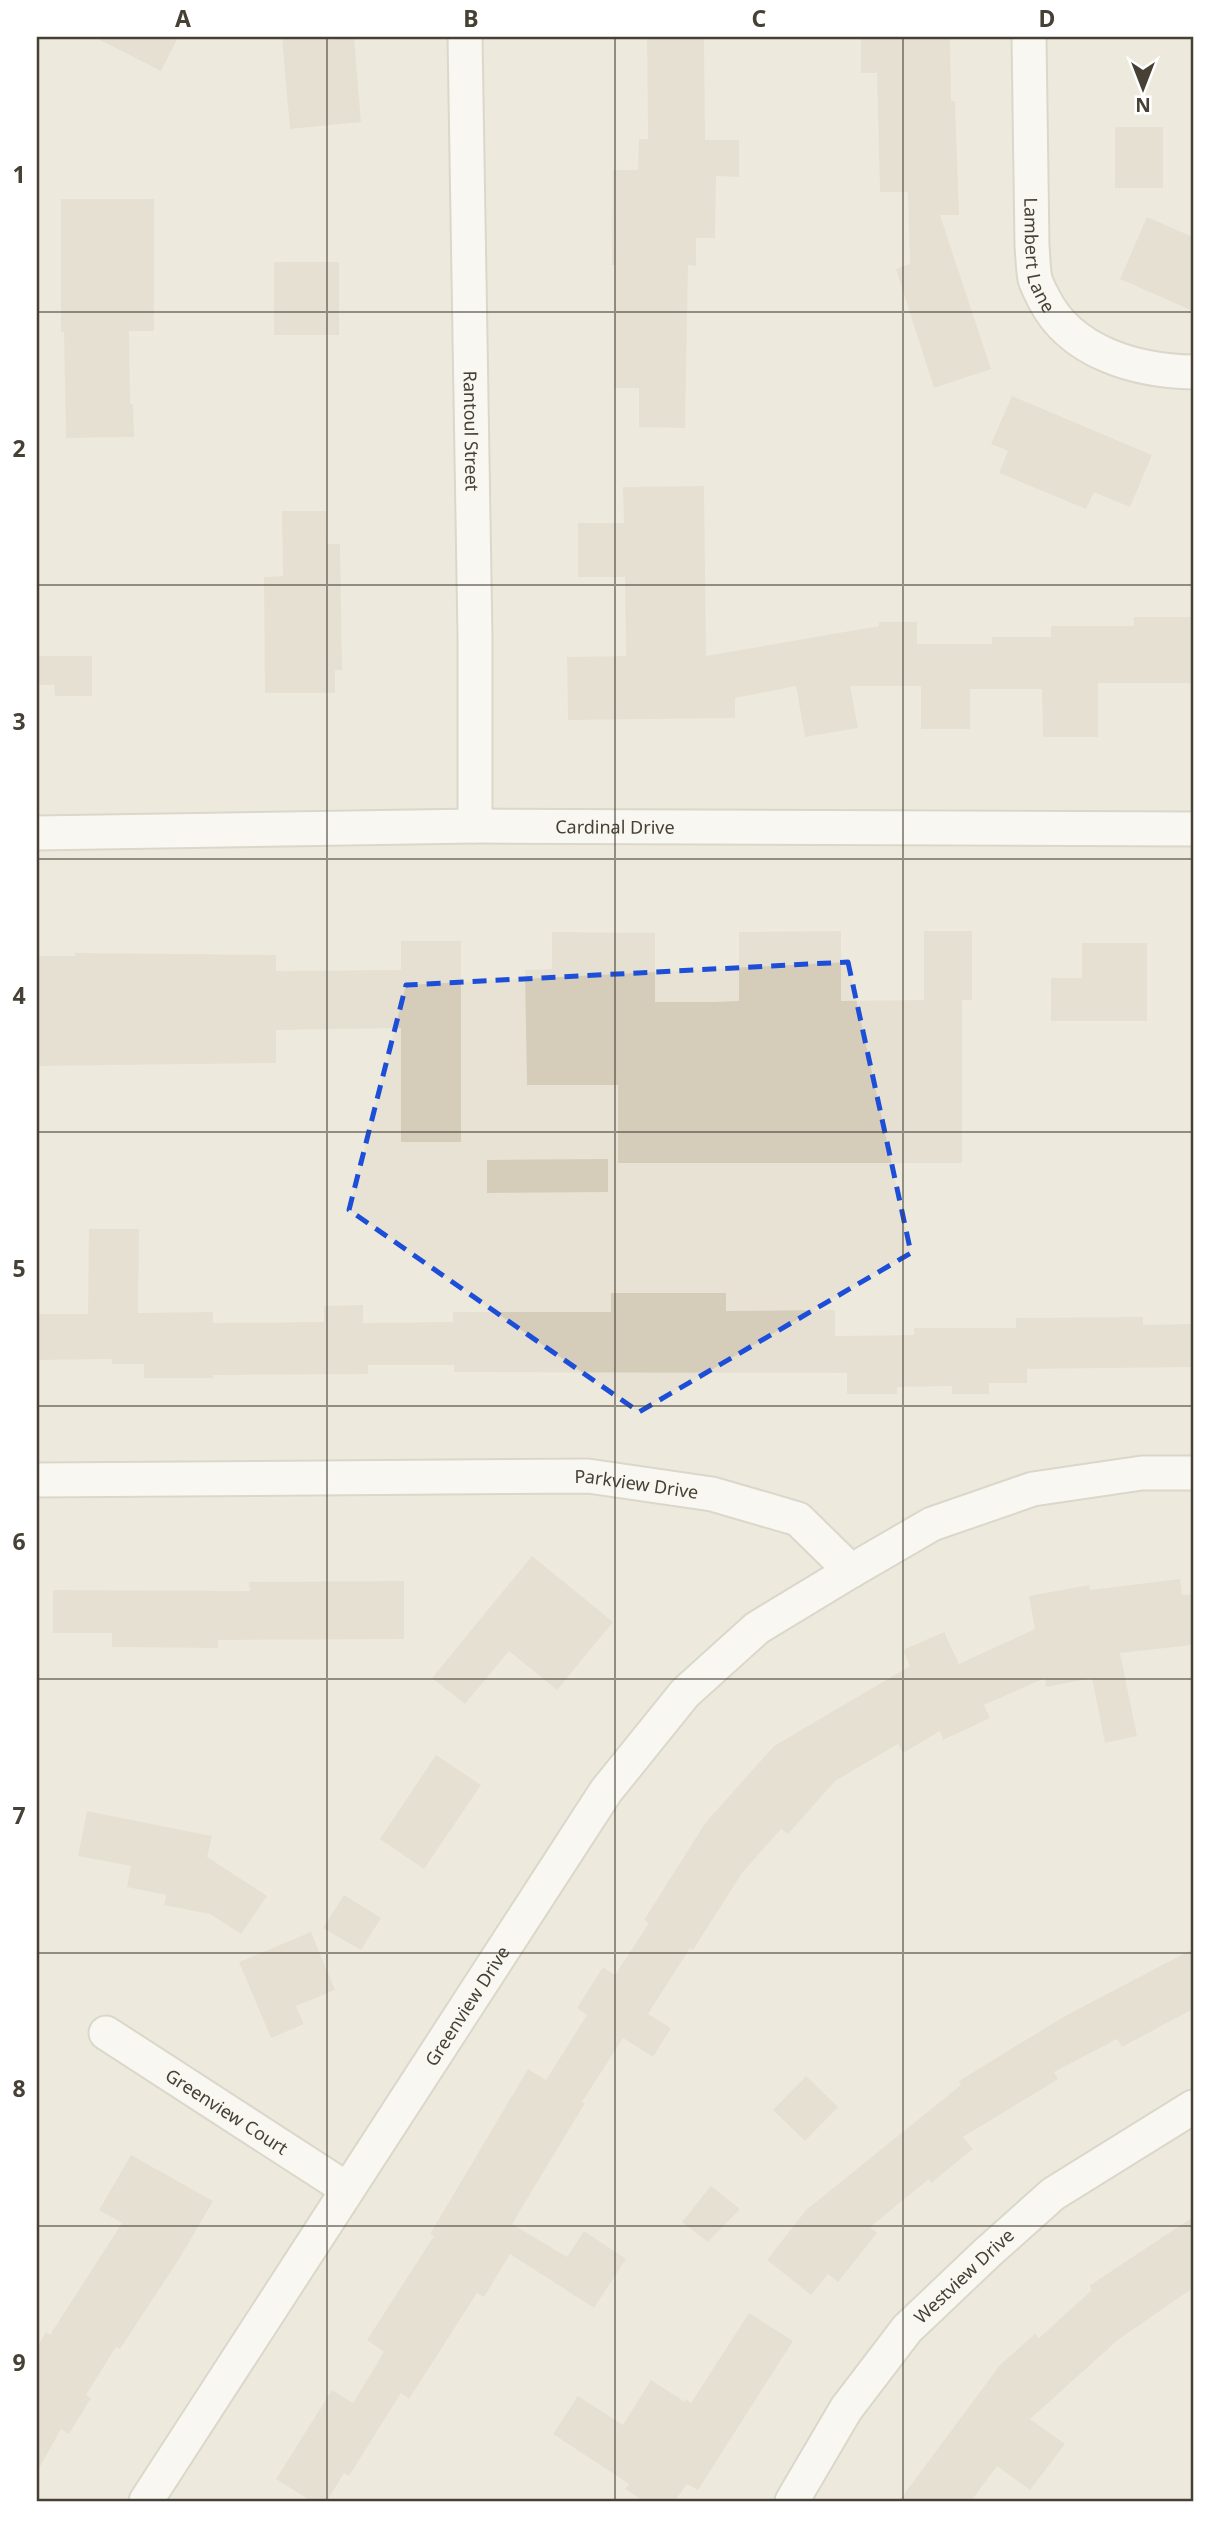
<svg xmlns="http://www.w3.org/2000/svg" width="1230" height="2538" font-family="'Noto Sans',sans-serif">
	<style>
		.residential { fill: #e7e2d3 }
		.building { fill: #d5ccba }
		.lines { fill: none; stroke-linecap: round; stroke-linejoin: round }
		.street-casing { stroke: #bfb8a8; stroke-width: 37 }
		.street { stroke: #fff; stroke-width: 33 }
		.marked { fill: none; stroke: #1d4ed8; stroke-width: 5; stroke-dasharray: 14 9; stroke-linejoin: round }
		.grid { fill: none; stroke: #464035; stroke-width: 2; stroke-opacity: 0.55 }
		.labels { text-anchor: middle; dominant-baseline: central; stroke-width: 7; stroke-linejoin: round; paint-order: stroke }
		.street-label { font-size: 18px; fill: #464035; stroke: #fff }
		.neatline { fill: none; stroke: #464035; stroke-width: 2.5 }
		.grid-label { font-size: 23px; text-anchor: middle; font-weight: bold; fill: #464035 }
	</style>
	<rect width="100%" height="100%" fill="#f3f0e5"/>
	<path class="residential" d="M 37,37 L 1193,37 L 1193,2501 L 37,2501 Z"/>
	<path class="building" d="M 94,37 L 178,37 L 161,71 Z
		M 282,37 L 330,37 L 330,40 L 354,38 L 361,122 L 290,129 Z
		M 647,37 L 704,37 L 705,140 L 739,140 L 739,177 L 716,176 L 715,238 L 696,238 L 696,266 L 688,265 L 685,428 L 639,427 L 639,388 L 614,388 L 615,265 L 612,265 L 613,170 L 638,170 L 639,139 L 648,139 Z
		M 861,37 L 950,37 L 951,101 L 955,101 L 959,215 L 940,215 L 991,369 L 934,388 L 896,269 L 910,264 L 908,192 L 880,192 L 877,73 L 861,73 Z
		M 1115,127 L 1163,127 L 1163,188 L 1115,188 Z
		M 61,199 L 154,199 L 154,331 L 129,331 L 130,404 L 133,404 L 134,437 L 66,438 L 64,332 L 61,332 Z
		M 1147,217 L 1193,237 L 1193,311 L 1120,279 Z
		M 274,262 L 339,262 L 339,335 L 274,335 Z
		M 1012,396 L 1152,455 L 1130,507 L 1094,492 L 1086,509 L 999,473 L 1008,451 L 991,444 Z
		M 704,486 L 706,656 L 879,626 L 879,622 L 917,622 L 917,644 L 992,644 L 992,637 L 1051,637 L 1051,626 L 1134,626 L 1134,617 L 1193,617 L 1193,683 L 1098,683 L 1098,737 L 1043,737 L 1042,689 L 970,689 L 970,729 L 921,729 L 921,686 L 850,686 L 858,728 L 805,737 L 796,686 L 735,698 L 735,718 L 568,720 L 567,657 L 626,656 L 625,577 L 578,577 L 578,523 L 624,523 L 623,487 Z
		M 282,511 L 326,511 L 327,544 L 340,544 L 342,670 L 335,670 L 335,693 L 265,693 L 264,577 L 283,576 Z
		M 37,656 L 92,656 L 92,696 L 55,696 L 54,685 L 37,685 Z
		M 841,931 L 841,1001 L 924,1000 L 924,931 L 972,931 L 972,1000 L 962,1000 L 962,1163 L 618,1163 L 618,1085 L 527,1085 L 525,970 L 552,969 L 552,932 L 655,933 L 655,1002 L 714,1002 L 739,1001 L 739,932 Z
		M 401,941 L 461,941 L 461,1142 L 401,1142 L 401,1028 L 276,1030 L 276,1063 L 37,1066 L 37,956 L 75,956 L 75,953 L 276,955 L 276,971 L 401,970 Z
		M 1082,943 L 1147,943 L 1147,1021 L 1051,1021 L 1051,978 L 1082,978 Z
		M 608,1159 L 608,1192 L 487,1193 L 487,1160 Z
		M 89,1229 L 139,1229 L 138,1313 L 213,1312 L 213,1323 L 324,1322 L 324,1306 L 363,1305 L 363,1323 L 453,1322 L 453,1312 L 611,1312 L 611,1293 L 726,1293 L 726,1311 L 835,1310 L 835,1336 L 914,1335 L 914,1328 L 1016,1328 L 1016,1318 L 1143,1317 L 1143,1325 L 1193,1324 L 1193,1367 L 1027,1369 L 1027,1383 L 989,1383 L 989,1394 L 952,1394 L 952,1386 L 897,1387 L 897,1394 L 847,1394 L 847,1373 L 454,1372 L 454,1365 L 368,1365 L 368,1374 L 213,1375 L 213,1378 L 144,1378 L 144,1364 L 112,1364 L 112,1359 L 37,1360 L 37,1314 L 88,1314 Z
		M 532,1556 L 613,1622 L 557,1690 L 509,1651 L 465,1704 L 432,1678 Z
		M 1180,1579 L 1182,1595 L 1193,1594 L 1193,1645 L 1120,1653 L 1137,1736 L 1105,1743 L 1092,1678 L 1046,1687 L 1045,1678 L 984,1705 L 990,1718 L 943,1740 L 940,1731 L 903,1753 L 898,1744 L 835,1781 L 788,1834 L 781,1829 L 742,1873 L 693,1950 L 690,1948 L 648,2014 L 671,2028 L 653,2057 L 623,2038 L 582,2102 L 585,2103 L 512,2224 L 567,2257 L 584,2231 L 626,2259 L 594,2308 L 510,2254 L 484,2297 L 477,2293 L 409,2399 L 401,2393 L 349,2476 L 344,2473 L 327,2501 L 311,2501 L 276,2479 L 332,2390 L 353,2403 L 384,2352 L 367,2340 L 434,2236 L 430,2234 L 528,2069 L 546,2080 L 587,2015 L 577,2008 L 603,1967 L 615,1975 L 649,1923 L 644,1920 L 706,1822 L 774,1746 L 910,1666 L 903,1650 L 944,1632 L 959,1664 L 1035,1629 L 1029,1596 L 1089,1585 L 1090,1590 Z
		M 404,1581 L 404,1639 L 218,1640 L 218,1648 L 112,1647 L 112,1633 L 53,1633 L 53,1590 L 250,1591 L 249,1582 Z
		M 436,1755 L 481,1785 L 424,1869 L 380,1839 Z
		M 87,1811 L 212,1836 L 207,1857 L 267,1896 L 241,1934 L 210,1914 L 164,1905 L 166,1895 L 127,1887 L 131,1866 L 78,1856 Z
		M 344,1895 L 381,1918 L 361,1950 L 323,1928 Z
		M 311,1932 L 335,1990 L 296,2006 L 304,2024 L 271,2038 L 239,1962 Z
		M 1193,1949 L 1193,2009 L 1122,2047 L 1117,2039 L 1054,2072 L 1058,2079 L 963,2137 L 973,2149 L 931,2183 L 929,2179 L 870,2227 L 877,2233 L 838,2282 L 828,2274 L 811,2295 L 767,2260 L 806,2210 L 961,2085 L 959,2081 L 1065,2016 Z
		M 806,2076 L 838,2107 L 805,2141 L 773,2110 Z
		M 131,2155 L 213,2201 L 181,2256 L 120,2349 L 116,2347 L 86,2395 L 91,2398 L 69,2434 L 61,2429 L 37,2472 L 37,2348 L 46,2332 L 50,2335 L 122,2223 L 99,2210 Z
		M 711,2186 L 740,2209 L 708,2242 L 682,2222 Z
		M 1193,2217 L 1193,2288 L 1119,2339 L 1030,2419 L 1065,2444 L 1030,2490 L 997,2466 L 971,2501 L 899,2501 L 1000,2365 L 1035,2334 L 1039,2338 L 1092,2290 L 1089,2286 Z
		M 749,2313 L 793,2341 L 698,2490 L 687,2484 L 675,2501 L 644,2501 L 625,2489 L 629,2484 L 553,2434 L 578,2396 L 623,2425 L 651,2380 L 685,2402 L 686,2399 L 691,2403 Z"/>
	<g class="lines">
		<g class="street-casing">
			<g id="street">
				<path id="s1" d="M 465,37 L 475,638 L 475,826"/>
				<path id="s2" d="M 1029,37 L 1032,246 C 1033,257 1033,269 1035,279 C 1037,286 1041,293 1044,299 C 1071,353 1137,371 1193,372"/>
				<path id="s3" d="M 37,833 L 475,826 L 1193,829"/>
				<path id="s4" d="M 37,1480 L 588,1476 L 712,1494 L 798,1519 L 851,1571 L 932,1524 L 1033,1489 L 1142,1473 L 1193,1473"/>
				<path id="s5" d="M 106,2033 L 347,2189"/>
				<path id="s6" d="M 146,2501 L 606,1791 L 685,1693 L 757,1628 L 851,1571"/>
				<path id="s7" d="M 792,2501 L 846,2409 L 907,2329 L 987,2253 L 1053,2194 L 1193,2107"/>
			</g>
		</g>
		<use href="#street" class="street"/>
	</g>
	<path d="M0 0H1230V2538H0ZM 848,962 L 911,1253 L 639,1412 L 349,1210 L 406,985 Z" fill="#f3f0e5" fill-opacity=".55" fill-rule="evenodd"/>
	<path class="marked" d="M 848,962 L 911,1253 L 639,1412 L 349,1210 L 406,985 Z"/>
	<path class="grid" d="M 327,37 L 327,2501M 615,37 L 615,2501M 903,37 L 903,2501M 37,312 L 1193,312M 37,585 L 1193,585M 37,859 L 1193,859M 37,1132 L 1193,1132M 37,1406 L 1193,1406M 37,1679 L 1193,1679M 37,1953 L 1193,1953M 37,2226 L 1193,2226"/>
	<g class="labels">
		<g class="street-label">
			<text stroke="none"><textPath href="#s2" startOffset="219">Lambert Lane</textPath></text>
			<text stroke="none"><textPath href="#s1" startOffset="394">Rantoul Street</textPath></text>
			<text stroke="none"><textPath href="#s3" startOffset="578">Cardinal Drive</textPath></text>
			<text stroke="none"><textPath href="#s4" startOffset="600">Parkview Drive</textPath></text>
			<text stroke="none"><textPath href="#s6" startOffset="590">Greenview Drive</textPath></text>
			<text stroke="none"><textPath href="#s5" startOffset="144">Greenview Court</textPath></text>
			<text stroke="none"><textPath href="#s7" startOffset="285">Westview Drive</textPath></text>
		</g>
	</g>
	<rect width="1230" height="2538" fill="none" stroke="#ffffff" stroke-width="77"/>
	<g transform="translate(1143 88) rotate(180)" stroke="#ffffff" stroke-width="5" paint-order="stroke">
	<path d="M0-5L12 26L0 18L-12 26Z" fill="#464035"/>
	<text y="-10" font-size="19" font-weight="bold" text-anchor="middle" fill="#464035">N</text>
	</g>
	<rect x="38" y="38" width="1154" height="2462" class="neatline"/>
	<g class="grid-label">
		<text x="183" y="27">A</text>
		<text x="471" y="27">B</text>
		<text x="759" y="27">C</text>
		<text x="1047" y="27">D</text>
		<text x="19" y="183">1</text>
		<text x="19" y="457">2</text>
		<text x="19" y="730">3</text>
		<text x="19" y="1004">4</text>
		<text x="19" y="1277">5</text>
		<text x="19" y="1550">6</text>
		<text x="19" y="1824">7</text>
		<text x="19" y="2097">8</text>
		<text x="19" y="2371">9</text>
	</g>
</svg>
